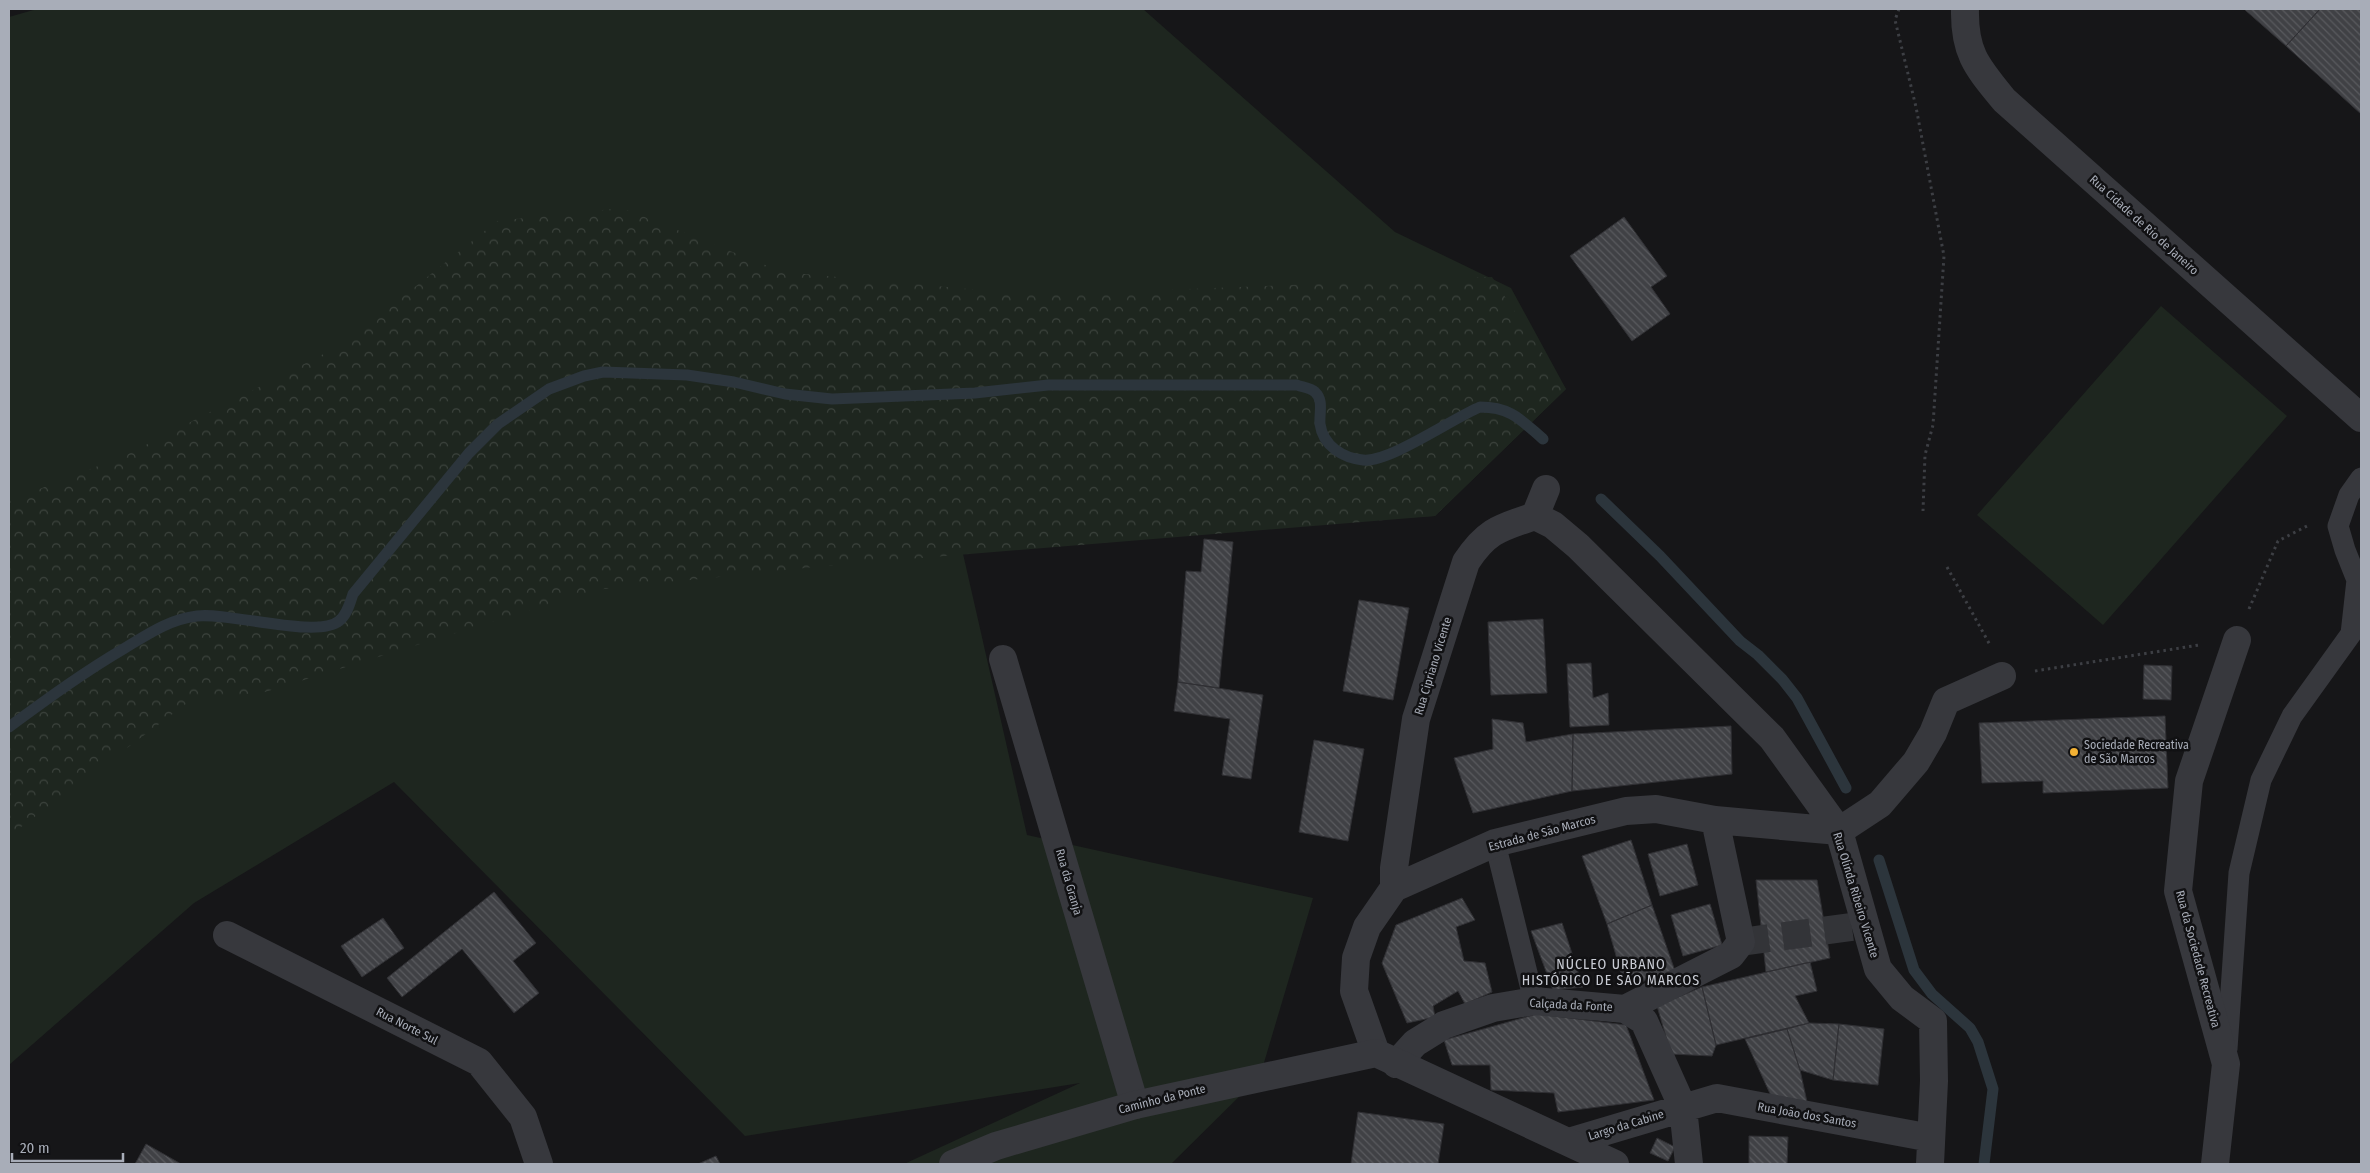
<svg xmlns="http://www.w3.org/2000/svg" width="2370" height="1173" font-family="'Fira Sans Condensed',sans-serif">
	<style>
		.grass { fill: #1e261f }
		.forest { fill: url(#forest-crowns) }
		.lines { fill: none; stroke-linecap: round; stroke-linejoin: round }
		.stream { stroke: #2c353c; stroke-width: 11 }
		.building { fill: url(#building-back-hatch); stroke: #303034 }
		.minor-tunnel { stroke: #333438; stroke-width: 28; stroke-dasharray: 28 14; stroke-linecap: butt }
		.path { stroke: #3d3f44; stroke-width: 3; stroke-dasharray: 2.5 4; stroke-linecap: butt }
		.service { stroke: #37383d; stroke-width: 21 }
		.minor { stroke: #37383d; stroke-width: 28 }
		.tertiary { stroke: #37383d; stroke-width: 28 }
		.poi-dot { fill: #f2b134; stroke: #111113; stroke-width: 2 }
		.labels { text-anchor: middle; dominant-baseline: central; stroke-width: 5; stroke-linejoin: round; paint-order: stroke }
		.street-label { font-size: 12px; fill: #a8adb8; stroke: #111113 }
		.poi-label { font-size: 12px; fill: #a8adb8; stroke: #111113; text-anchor: start }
		.neighbourhood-label { font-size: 14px; letter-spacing: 1px; fill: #c9ccd4; stroke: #111113 }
	</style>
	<defs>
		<pattern id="forest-crowns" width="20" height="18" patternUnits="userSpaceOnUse" patternTransform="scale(1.25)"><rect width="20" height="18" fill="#1e261f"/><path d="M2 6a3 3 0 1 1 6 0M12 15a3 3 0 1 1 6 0" fill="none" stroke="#3c433d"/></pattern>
		<pattern id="building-back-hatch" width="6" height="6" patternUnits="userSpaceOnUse" patternTransform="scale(1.25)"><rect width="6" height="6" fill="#404145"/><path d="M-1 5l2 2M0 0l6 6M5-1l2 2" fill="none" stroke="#595a5e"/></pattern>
	</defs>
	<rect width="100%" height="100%" fill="#161618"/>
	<path class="grass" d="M 37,9 L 1143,9 L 1395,232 L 1511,288 L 1566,389 L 1435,516 L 961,545 L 1027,835 L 1313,898 L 1260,1076 L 1171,1164 L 904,1164 L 1080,1083 L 745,1136 L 394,782 L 194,903 L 9,1065 L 9,17 Z
		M 2161,306 L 2287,416 L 2103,625 L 1977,515 Z"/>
	<path class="forest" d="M 622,208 L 783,272 L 1033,295 L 1492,277 L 1566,389 L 1435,516 L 824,566 L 595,590 L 265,692 L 190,701 L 9,836 L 9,501 L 126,455 L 345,343 L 497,221 Z"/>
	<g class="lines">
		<path class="stream" d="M 1601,499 L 1660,556 L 1740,641 L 1758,655 L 1782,679 L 1797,698 L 1846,788
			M 9,727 C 47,699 84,672 125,648 C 148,634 170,619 197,616 C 230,612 317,639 339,621 C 347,615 350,603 353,594 L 469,453 L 498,424 L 549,389 L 584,376 L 603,372 L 687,375 L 734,382 L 785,394 L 832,399 L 975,393 L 1048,385 L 1297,385 C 1302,387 1311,388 1315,392 C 1324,400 1319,414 1320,424 C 1323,446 1343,458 1363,460 C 1389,463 1453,418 1480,407 C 1511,407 1521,420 1543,439
			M 1879,860 L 1914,970 L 1932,994 L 1970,1028 L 1978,1042 L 1993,1089 L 1984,1164"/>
	</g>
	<path class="building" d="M 2244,9 L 2320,9 L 2286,46 Z
		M 2320,9 L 2361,9 L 2361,114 L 2286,46 Z
		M 1624,217 L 1667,276 L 1651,287 L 1670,314 L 1632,341 L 1570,256 Z
		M 1204,539 L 1233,542 L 1219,688 L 1178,682 L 1186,571 L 1201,572 Z
		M 1359,600 L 1409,608 L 1393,700 L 1343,691 Z
		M 1543,619 L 1547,693 L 1491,695 L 1488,622 Z
		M 1591,663 L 1593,698 L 1608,693 L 1609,725 L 1570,727 L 1567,664 Z
		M 2144,665 L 2172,666 L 2171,700 L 2143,699 Z
		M 1178,682 L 1263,695 L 1251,779 L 1222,775 L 1230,719 L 1174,711 Z
		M 2165,716 L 2168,788 L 2043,793 L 2043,781 L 1982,783 L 1979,723 Z
		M 1492,719 L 1523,723 L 1526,742 L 1573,734 L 1572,791 L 1473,813 L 1454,758 L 1493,749 Z
		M 1731,726 L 1732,774 L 1572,791 L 1573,734 Z
		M 1314,740 L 1364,749 L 1348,841 L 1299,832 Z
		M 1631,840 L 1652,905 L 1607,924 L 1582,856 Z
		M 1687,844 L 1698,885 L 1660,896 L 1648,854 Z
		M 1756,880 L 1817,880 L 1830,958 L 1766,972 Z
		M 494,892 L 536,943 L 513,961 L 539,993 L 514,1013 L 462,949 L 402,997 L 387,978 Z
		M 1462,898 L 1475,920 L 1456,927 L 1464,961 L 1485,963 L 1492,992 L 1465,1004 L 1458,991 L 1433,1006 L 1435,1017 L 1407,1023 L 1382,963 L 1396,925 Z
		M 1710,904 L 1722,945 L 1683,956 L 1671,915 Z
		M 1652,905 L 1675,971 L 1625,987 L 1607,924 Z
		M 383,918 L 404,948 L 362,977 L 341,946 Z
		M 1562,923 L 1583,987 L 1553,990 L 1531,931 Z
		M 1810,962 L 1817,991 L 1795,996 L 1809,1023 L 1716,1045 L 1702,987 Z
		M 1702,987 L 1716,1045 L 1712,1056 L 1671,1054 L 1657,1006 Z
		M 1537,1014 L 1626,1025 L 1654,1100 L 1558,1112 L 1554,1093 L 1491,1090 L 1490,1065 L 1452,1065 L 1444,1040 Z
		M 1809,1023 L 1839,1024 L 1833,1080 L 1800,1070 L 1787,1029 Z
		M 1839,1024 L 1884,1029 L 1878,1085 L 1833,1080 Z
		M 1787,1029 L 1800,1070 L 1807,1102 L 1772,1098 L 1745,1039 Z
		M 1358,1112 L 1444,1124 L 1438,1164 L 1351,1164 Z
		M 1749,1136 L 1788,1137 L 1787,1164 L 1749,1164 Z
		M 1657,1138 L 1675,1147 L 1668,1161 L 1650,1153 Z
		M 146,1144 L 181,1164 L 135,1164 Z
		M 716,1156 L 720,1164 L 698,1164 Z"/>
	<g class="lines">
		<path class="minor-tunnel" d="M 1741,942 L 1866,925"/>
		<path class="path" d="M 1899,9 L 1895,20 L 1916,107 L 1944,256 L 1933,425 L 1925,455 L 1923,511
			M 1947,567 L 1990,645
			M 2249,609 L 2278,541 L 2309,525
			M 2035,671 L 2199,645"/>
		<path class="service" d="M 2351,634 L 2357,580 L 2345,550 L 2338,526 L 2349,495 L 2361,478
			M 1495,843 L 1534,1001
			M 2227,1049 L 2239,873 L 2261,780 L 2292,716 L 2361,620"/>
		<path class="minor" d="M 1965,9 C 1964,53 1977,67 2004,100 L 2361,418
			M 1535,516 L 1553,525 L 1578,546 L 1772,738 L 1839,831 L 1878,969 L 1902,998 L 1933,1021 L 1934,1081 L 1930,1164
			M 1003,659 L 1135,1105
			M 1394,888 L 1394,868 L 1416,719 L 1466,562 C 1487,530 1500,528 1535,516 L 1546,489
			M 227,935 L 479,1062 L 523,1117 L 539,1164
			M 1625,1009 L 1644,1021 L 1683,1108 L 1689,1164
			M 1376,1053 L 1354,991 L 1356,958 L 1367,927 L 1394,888 L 1495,843 L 1626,811 L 1656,809 L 1715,820 L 1839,831 L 1880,804 L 1916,762 L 1933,733 L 1946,701 L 2002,676
			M 1396,1064 L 1415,1043 L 1444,1025 L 1493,1008 L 1534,1001 L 1625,1009 L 1731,955 L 1741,942 L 1715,820
			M 1569,1142 L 1717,1098 L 1931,1138
			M 2215,1164 L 2226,1064 L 2178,891 L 2189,781 L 2237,640"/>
		<path class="tertiary" d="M 953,1164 L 996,1146 L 1135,1105 L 1376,1053 L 1615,1164"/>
	</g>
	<circle class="poi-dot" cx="2074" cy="752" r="5"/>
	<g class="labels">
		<g class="street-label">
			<text transform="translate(2144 225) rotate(42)">Rua Cidade de Rio de Janeiro</text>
			<text transform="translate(1433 666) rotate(-73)">Rua Cipriano Vicente</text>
			<text transform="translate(1542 833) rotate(-15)">Estrada de São Marcos</text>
			<text transform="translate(1069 882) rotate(74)">Rua da Granja</text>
			<text transform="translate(1856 895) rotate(73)">Rua Olinda Ribeiro Vicente</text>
			<text transform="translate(2198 959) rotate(75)">Rua da Sociedade Recreativa</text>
			<text transform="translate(1571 1005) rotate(3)">Calçada da Fonte</text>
			<text transform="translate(407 1026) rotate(27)">Rua Norte Sul</text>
			<text transform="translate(1162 1099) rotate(-14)">Caminho da Ponte</text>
			<text transform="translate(1807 1115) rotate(10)">Rua João dos Santos</text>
			<text transform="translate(1626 1125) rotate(-17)">Largo da Cabine</text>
		</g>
		<g class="poi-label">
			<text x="2084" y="745">Sociedade Recreativa<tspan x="2084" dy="14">de São Marcos</tspan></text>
		</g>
		<g class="neighbourhood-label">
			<text x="1611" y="964">NÚCLEO URBANO<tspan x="1611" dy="16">HISTÓRICO DE SÃO MARCOS</tspan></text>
		</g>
	</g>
	<rect width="2370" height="1173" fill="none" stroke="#a8adb8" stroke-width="20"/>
	<path d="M12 1153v8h111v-8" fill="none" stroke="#a8adb8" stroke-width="2.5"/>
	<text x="20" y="1153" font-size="15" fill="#a8adb8" stroke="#111113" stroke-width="4" paint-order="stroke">20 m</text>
</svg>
